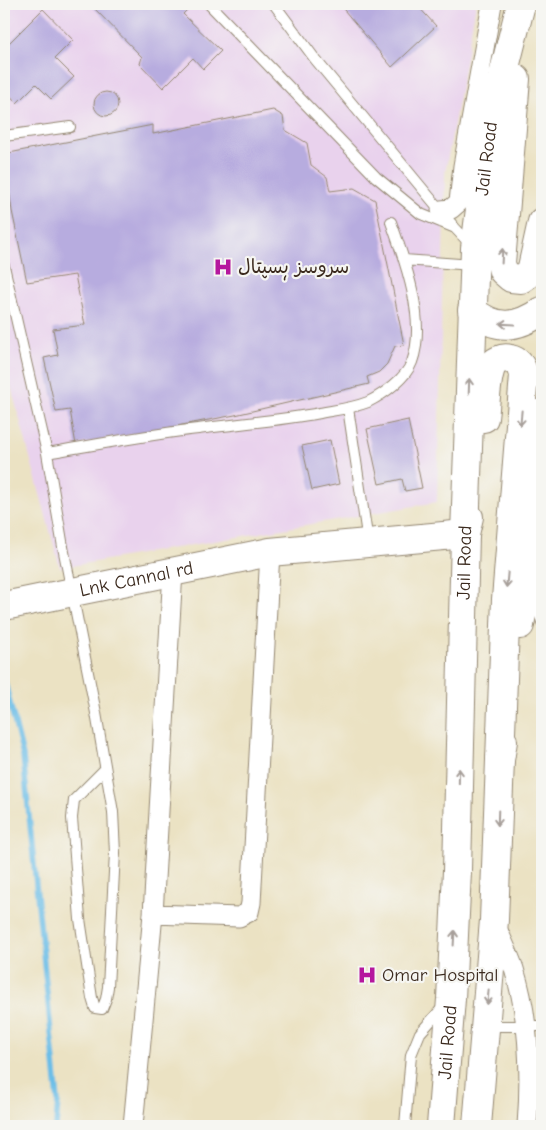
<svg xmlns="http://www.w3.org/2000/svg" width="546" height="1130" font-family="'Comic Neue','Playpen Sans Arabic',sans-serif">
	<style>
		.built { fill: #e9d2ed }
		.lines { fill: none; stroke-linecap: round; stroke-linejoin: round }
		.stream { stroke: #6cbee7; stroke-width: 5.5 }
		.building { fill: #b7acdf }
		.lane-casing { stroke: #938670; stroke-width: 12 }
		.street-casing { stroke: #938670; stroke-width: 21 }
		.secondary-casing { stroke: #938670; stroke-width: 30 }
		.lane { stroke: #fff; stroke-width: 10 }
		.street { stroke: #fff; stroke-width: 19 }
		.secondary { stroke: #fff; stroke-width: 28 }
		.oneway { stroke: #a79f9a }
		.labels { text-anchor: middle; dominant-baseline: central; stroke-width: 4.5; stroke-linejoin: round; paint-order: stroke }
		.street-label { font-size: 19px; fill: #3b2a1e; stroke: #f6f6f2 }
		.poi-label { font-size: 19px; fill: #3b2a1e; stroke: #f6f6f2; text-anchor: start }
	</style>
	<rect width="100%" height="100%" fill="#f6f6f2"/>
	<filter id="ink" filterUnits="userSpaceOnUse"><feTurbulence type="fractalNoise" baseFrequency=".02" numOctaves="2"/><feDisplacementMap in="SourceGraphic" scale="10" xChannelSelector="R" yChannelSelector="G"/><feConvolveMatrix kernelMatrix="1 2 1 2 8 2 1 2 1" color-interpolation-filters="sRGB"/></filter>
	<filter id="wash" filterUnits="userSpaceOnUse"><feTurbulence type="fractalNoise" baseFrequency=".0096" numOctaves="4" result="noise"/><feDisplacementMap in="SourceGraphic" scale="20" xChannelSelector="R" yChannelSelector="G"/><feGaussianBlur stdDeviation="1.12" result="paint"/><feColorMatrix in="noise" values="0 0 0 0 0 0 0 0 0 0 0 0 0 0 0 0 0 1.4 0 .05"/><feComposite in="paint" operator="in"/></filter>
	<g filter="url(#wash)">
		<rect width="100%" height="100%" fill="#ebe2c3"/>
		<path class="built" d="M 4,4 L 476,4 L 445,173 L 437,502 L 60,568 L 4,361 Z
			M 542,978 L 542,1126 L 534,1126 Z"/>
		<g class="lines">
			<path class="stream" d="M 4,679 L 23,756 L 58,1101 L 56,1126"/>
		</g>
		<g id="blocks">
			<path class="building" d="M 90,4 L 182,4 L 187,10 L 183,14 L 221,51 L 203,69 L 193,58 L 163,88 L 140,64 L 142,57 Z
				M 339,4 L 416,4 L 436,26 L 392,67 Z
				M 43,9 L 73,40 L 55,58 L 74,77 L 51,99 L 36,84 L 17,103 L 4,89 L 4,48 Z
				M94 104a12 12 0 1 1 24 0a12 12 0 1 1-24 0Z
				M 273,110 L 283,116 L 285,130 L 307,143 L 311,165 L 327,177 L 330,191 L 354,188 L 375,200 L 404,345 L 395,346 L 387,364 L 379,372 L 367,377 L 369,384 L 235,415 L 76,445 L 70,410 L 56,412 L 44,358 L 58,355 L 53,329 L 85,325 L 75,275 L 27,282 L 12,211 L 4,154 L 153,125 L 153,134 Z
				M 408,420 L 422,488 L 405,491 L 402,479 L 379,484 L 367,429 Z
				M 330,440 L 339,484 L 312,490 L 302,446 Z"/>
		</g>
	</g>
	<g filter="url(#ink)">
		<use href="#blocks" fill-opacity="0" stroke="#938670" stroke-width="1"/>
		<g class="lines">
			<g class="lane-casing">
				<path id="lane" d="M 209,4 L 376,177 L 421,214 L 455,228
					M 274,4 L 315,59 L 455,228 L 472,246
					M 4,136 L 70,127
					M 404,260 L 473,265
					M 4,266 L 47,453 L 63,547 L 96,713 L 113,812 L 115,853 L 108,987 L 106,999 L 102,1009 L 95,1008 L 92,998 L 80,919 L 72,818 L 74,800 L 105,769
					M 348,408 L 368,542
					M 47,453 C 94,445 141,436 189,430 C 233,424 277,421 320,413 C 336,410 353,408 368,402 C 384,394 406,378 412,362 C 427,321 405,261 391,222
					M 533,594 L 542,622
					M 486,1026 L 542,1026
					M 405,1126 L 411,1055 L 420,1033 L 444,1006"/>
			</g>
			<g class="street-casing">
				<path id="street" d="M 441,210 L 451,209 L 459,202 L 463,166 L 492,4
					M 153,914 L 239,917 L 249,912 L 251,903 L 270,552
					M 496,926 C 502,940 509,954 514,969 C 530,1019 531,1074 527,1126
					M 133,1126 L 153,914 L 173,571"/>
			</g>
			<g class="secondary-casing">
				<g id="secondary">
					<path d="M 516,79 L 501,263 L 503,271 L 511,278 L 521,279 L 531,272 L 542,222"/>
					<path d="M 472,310 C 496,331 517,328 542,311"/>
					<path d="M 484,418 C 486,403 486,381 491,368 C 494,360 503,357 510,359 C 519,361 522,366 524,375 L 506,599 L 500,760"/>
					<path id="s1" d="M 4,606 L 270,552 L 465,534 L 469,517"/>
					<path d="M 520,625 L 528,579 L 542,413"/>
					<path id="s2" d="M 441,1126 L 451,999 L 457,871 L 465,534 L 475,248 L 491,123 L 521,4"/>
					<path d="M 477,1126 L 494,920 L 500,760 L 503,741"/>
				</g>
			</g>
			<use href="#lane" class="lane"/>
			<use href="#street" class="street"/>
			<use href="#secondary" class="secondary"/>
		</g>
		<defs><path id="oneway-shaft" d="M-6 0H5M1.5-3L5.5 0L1.5 3" fill="none" stroke-width="1.6" stroke-linecap="round" stroke-linejoin="round" transform="scale(1.25)"/></defs>
		<g class="oneway">
			<use href="#oneway-shaft" transform="translate(502 256) rotate(-87)"/>
			<use href="#oneway-shaft" transform="translate(507 324) rotate(-177)"/>
			<use href="#oneway-shaft" transform="translate(469 386) rotate(-88)"/>
			<use href="#oneway-shaft" transform="translate(521 418) rotate(95)"/>
			<use href="#oneway-shaft" transform="translate(507 580) rotate(95)"/>
			<use href="#oneway-shaft" transform="translate(459 776) rotate(-89)"/>
			<use href="#oneway-shaft" transform="translate(498 818) rotate(92)"/>
			<use href="#oneway-shaft" transform="translate(454 938) rotate(-87)"/>
			<use href="#oneway-shaft" transform="translate(488 997) rotate(95)"/>
		</g>
	</g>
	<defs>
		<g id="hospital-bare" transform="scale(1.5)"><path d="M-5-5h3v3.5h4V-5h3V5h-3V1.5h-4V5h-3Z" fill="#b5179e" stroke="#f6f6f2" stroke-width="2.5" paint-order="stroke"/></g>
	</defs>
	<g fill-rule="evenodd">
		<use href="#hospital-bare" x="223" y="267"/>
		<use href="#hospital-bare" x="367" y="975"/>
	</g>
	<g class="labels">
		<g class="street-label">
			<text stroke="none"><textPath href="#s2" startOffset="969">Jail Road</textPath></text>
			<text stroke="none"><textPath href="#s2" startOffset="564">Jail Road</textPath></text>
			<text stroke="none"><textPath href="#s1" startOffset="135">Lnk Cannal rd</textPath></text>
			<text stroke="none"><textPath href="#s2" startOffset="84">Jail Road</textPath></text>
		</g>
		<g class="poi-label">
			<text x="238" y="267">سروسز ہسپتال</text>
			<text x="382" y="975">Omar Hospital</text>
		</g>
	</g>
	<rect width="546" height="1130" fill="none" stroke="#f6f6f2" stroke-width="20"/>
</svg>
